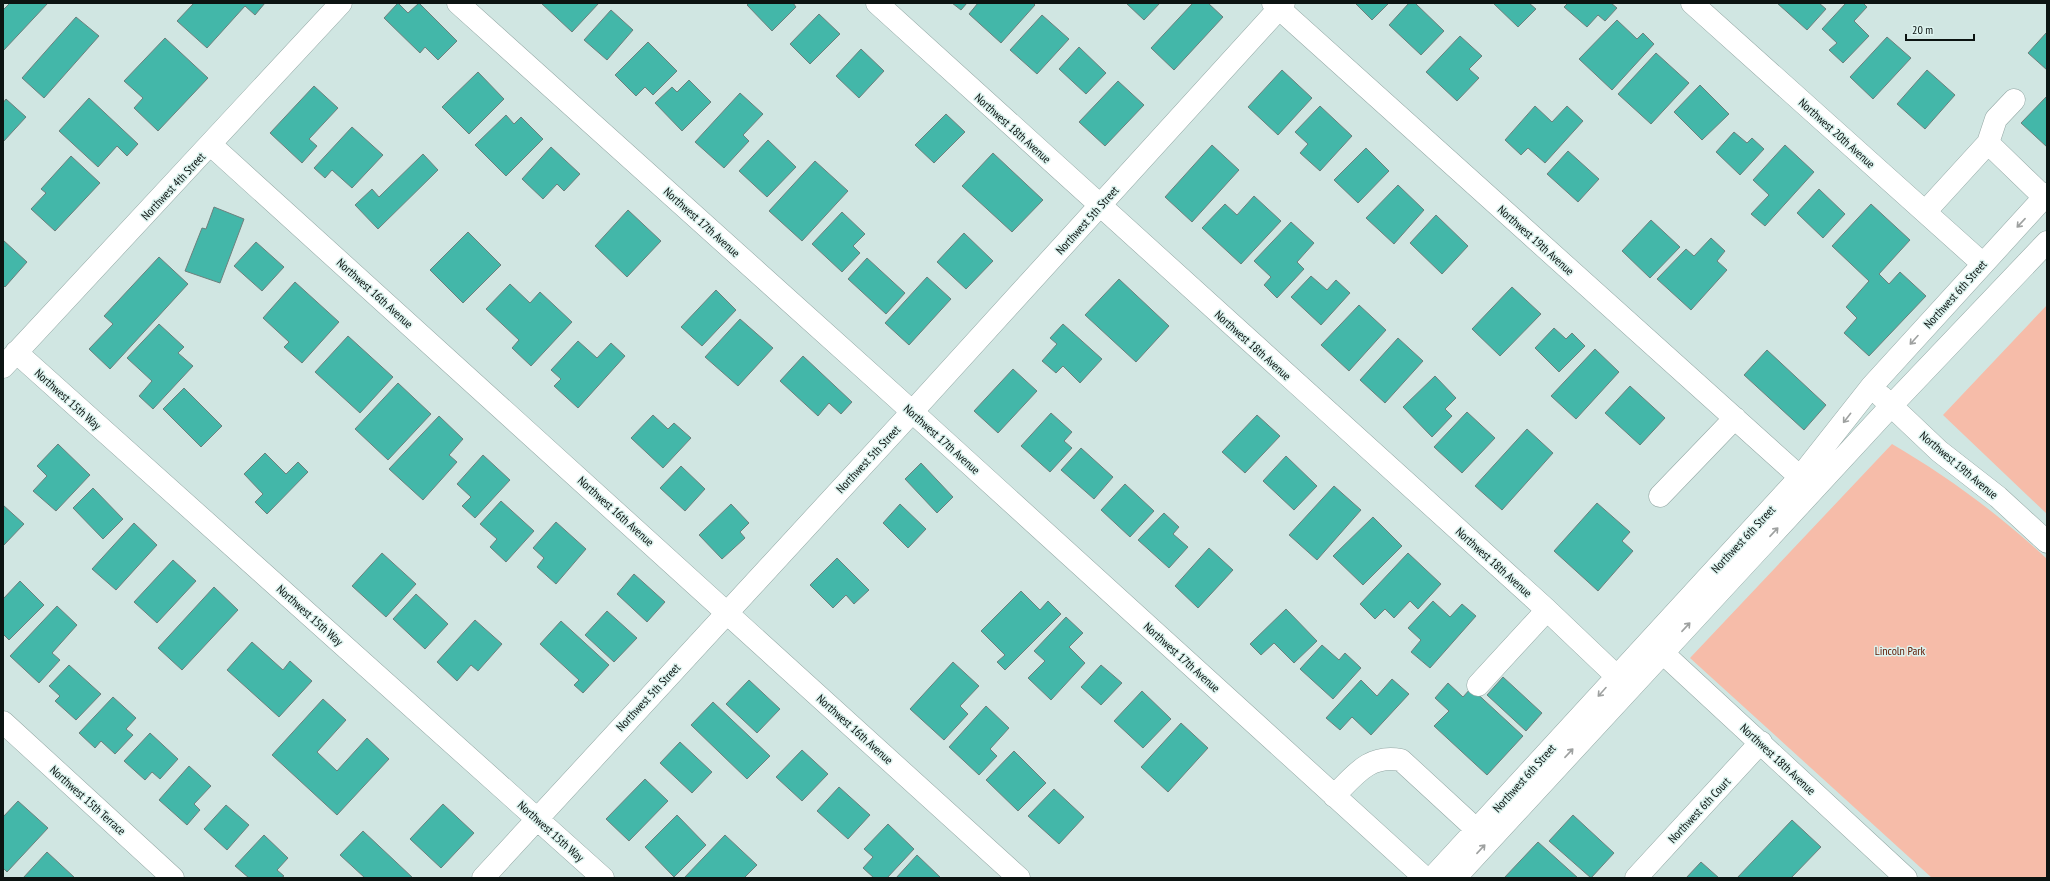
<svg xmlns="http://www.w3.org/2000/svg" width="2050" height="881" font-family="'PT Sans Narrow',sans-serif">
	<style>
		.green { fill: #f6bca9 }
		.building { fill: #43b7a9; stroke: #6c807d }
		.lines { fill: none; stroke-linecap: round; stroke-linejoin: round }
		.minor-casing { stroke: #94a8a5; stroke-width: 23 }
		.minor { stroke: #fff; stroke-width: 22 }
		.oneway { stroke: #9ea1a0 }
		.labels { text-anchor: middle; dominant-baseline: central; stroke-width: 3; stroke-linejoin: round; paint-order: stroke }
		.street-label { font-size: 12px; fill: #0c1412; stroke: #ddf3ef }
		.park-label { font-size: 12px; fill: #5e1700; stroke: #ddf3ef }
	</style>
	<rect width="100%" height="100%" fill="#d0e6e2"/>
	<path class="green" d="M 2047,305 L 2047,514 L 1943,415 Z
		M 1892,444 C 1947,476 2000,515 2047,559 L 2047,878 L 1932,878 L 1690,658 Z"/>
	<path class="building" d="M 10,3 L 48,3 L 3,51 L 3,10 Z
		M 194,3 L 265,3 L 255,15 L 245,6 L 207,48 L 177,21 Z
		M 398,3 L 408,13 L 419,3 L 457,41 L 438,60 L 425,47 L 420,53 L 384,18 Z
		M 541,3 L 599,3 L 572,32 Z
		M 749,3 L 793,3 L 796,7 L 772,31 L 747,5 Z
		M 952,3 L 967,3 L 961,10 Z
		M 978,3 L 1033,3 L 1035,5 L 1001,43 L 969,14 Z
		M 1126,3 L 1160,3 L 1144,20 Z
		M 1193,3 L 1208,3 L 1223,17 L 1174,70 L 1151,48 Z
		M 1355,3 L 1389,3 L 1372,20 Z
		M 1409,3 L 1415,3 L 1444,31 L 1421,55 L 1389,25 Z
		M 1493,3 L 1529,3 L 1536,9 L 1518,27 Z
		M 1568,3 L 1611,3 L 1617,8 L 1605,21 L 1598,15 L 1587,27 L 1564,7 Z
		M 1777,3 L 1819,3 L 1826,9 L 1807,30 Z
		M 1846,3 L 1863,3 L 1867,7 L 1854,21 L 1869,36 L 1843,63 L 1829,50 L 1837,43 L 1822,29 Z
		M 611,10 L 633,30 L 607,60 L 584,40 Z
		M 819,14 L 840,34 L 810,64 L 790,44 Z
		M 1042,15 L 1069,39 L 1037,74 L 1010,50 Z
		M 76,17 L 99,36 L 44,98 L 22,78 Z
		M 1617,20 L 1637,39 L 1643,33 L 1654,44 L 1612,90 L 1579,59 Z
		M 2047,32 L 2047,70 L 2028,53 Z
		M 1460,36 L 1482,56 L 1469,69 L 1479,78 L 1457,101 L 1426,72 Z
		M 1887,37 L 1911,58 L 1873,99 L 1850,77 Z
		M 165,38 L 208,78 L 158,131 L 134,108 L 143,98 L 124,81 Z
		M 648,42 L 677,71 L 653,95 L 645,87 L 636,96 L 615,75 Z
		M 1079,47 L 1106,73 L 1086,94 L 1059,69 Z
		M 861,49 L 884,71 L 859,98 L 836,76 Z
		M 1656,53 L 1689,83 L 1651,124 L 1618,94 Z
		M 1282,70 L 1312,98 L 1278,135 L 1248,107 Z
		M 1927,70 L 1955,95 L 1925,129 L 1897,104 Z
		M 478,72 L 504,99 L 469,134 L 442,107 Z
		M 689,80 L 711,102 L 682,131 L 655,103 L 672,87 L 677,92 Z
		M 1118,81 L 1144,105 L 1105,146 L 1079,122 Z
		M 1700,85 L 1729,114 L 1702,140 L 1674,112 Z
		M 314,86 L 338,108 L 309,139 L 317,146 L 302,163 L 270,133 Z
		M 740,93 L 763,114 L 743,135 L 749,141 L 724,168 L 695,142 Z
		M 2047,96 L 2047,147 L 2021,123 Z
		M 89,98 L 138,144 L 127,156 L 117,146 L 98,167 L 59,131 Z
		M 6,99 L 26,117 L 3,142 L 3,103 Z
		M 1320,106 L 1352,136 L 1320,171 L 1300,153 L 1308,144 L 1295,132 Z
		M 1535,106 L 1552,122 L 1567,106 L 1583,121 L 1545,163 L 1528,148 L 1521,155 L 1505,140 Z
		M 946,114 L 965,132 L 934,163 L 915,145 Z
		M 506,115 L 514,124 L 521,117 L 543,139 L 506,176 L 475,145 Z
		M 352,127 L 383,155 L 352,188 L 332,170 L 325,178 L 314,168 Z
		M 1734,132 L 1747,143 L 1752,138 L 1764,149 L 1740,175 L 1716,152 Z
		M 768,140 L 796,167 L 767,197 L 739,171 Z
		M 1212,145 L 1239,170 L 1192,222 L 1165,197 Z
		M 1785,145 L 1814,172 L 1765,226 L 1751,214 L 1769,195 L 1753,180 Z
		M 551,147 L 580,174 L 564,191 L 557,184 L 543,199 L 522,179 Z
		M 1366,148 L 1389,171 L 1358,203 L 1334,180 Z
		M 1568,151 L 1599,179 L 1578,202 L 1547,174 Z
		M 993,153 L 1043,200 L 1012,232 L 962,186 Z
		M 423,154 L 438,170 L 378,229 L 355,205 L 372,189 L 379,197 Z
		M 71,156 L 100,183 L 55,231 L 31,209 L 46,193 L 41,189 Z
		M 815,161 L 848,191 L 802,241 L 769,211 Z
		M 1398,185 L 1424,210 L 1394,244 L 1366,218 Z
		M 1819,189 L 1845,214 L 1823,238 L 1797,213 Z
		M 1254,196 L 1281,221 L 1241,264 L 1202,228 L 1225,204 L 1237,215 Z
		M 1871,204 L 1910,240 L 1879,274 L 1889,284 L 1900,272 L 1926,296 L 1869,356 L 1844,333 L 1857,318 L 1846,307 L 1869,281 L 1832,246 Z
		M 214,207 L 244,219 L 220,283 L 185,271 L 202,228 L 206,229 Z
		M 628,210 L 661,241 L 627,277 L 595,246 Z
		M 842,212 L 865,234 L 853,246 L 860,253 L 842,272 L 812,244 Z
		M 1436,215 L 1468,246 L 1442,274 L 1410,243 Z
		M 1651,220 L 1680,247 L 1650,278 L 1622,251 Z
		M 1291,222 L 1314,243 L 1297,262 L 1304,269 L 1277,298 L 1264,285 L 1271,277 L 1254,261 Z
		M 468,232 L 501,265 L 463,303 L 430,270 Z
		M 964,233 L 993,261 L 966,289 L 937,262 Z
		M 1711,238 L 1725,251 L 1717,261 L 1727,270 L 1691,310 L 1657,279 L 1686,249 L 1694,256 Z
		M 3,240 L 27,262 L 5,287 L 3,285 Z
		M 256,242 L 284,267 L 262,291 L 234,266 Z
		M 159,257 L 188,284 L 110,369 L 89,349 L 113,324 L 104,316 Z
		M 867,258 L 905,293 L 886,314 L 848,279 Z
		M 1311,276 L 1327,290 L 1336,280 L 1350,293 L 1321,325 L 1291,297 Z
		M 927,277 L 951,299 L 909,345 L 885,323 Z
		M 1119,279 L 1169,326 L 1136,362 L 1085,315 Z
		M 295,282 L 339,322 L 302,363 L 284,347 L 289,342 L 263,318 Z
		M 510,284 L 530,303 L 540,292 L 572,322 L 531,366 L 512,348 L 519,340 L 486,309 Z
		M 1512,287 L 1541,314 L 1500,356 L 1472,329 Z
		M 716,290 L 736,310 L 702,346 L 681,327 Z
		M 1359,305 L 1386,330 L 1349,371 L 1321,345 Z
		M 740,319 L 773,348 L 738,386 L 705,357 Z
		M 159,324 L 184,347 L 178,353 L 193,366 L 153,409 L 139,396 L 152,381 L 127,358 Z
		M 1063,324 L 1102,359 L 1080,383 L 1063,366 L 1056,373 L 1042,361 L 1057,344 L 1050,338 Z
		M 1554,328 L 1566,339 L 1572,333 L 1585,346 L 1559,372 L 1535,348 Z
		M 348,336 L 393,377 L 360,413 L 315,372 Z
		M 1398,338 L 1423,361 L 1385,403 L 1360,380 Z
		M 578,341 L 597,358 L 611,343 L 625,356 L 578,408 L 554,386 L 561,379 L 551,370 Z
		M 1595,349 L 1619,372 L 1576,419 L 1551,396 Z
		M 1767,350 L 1826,405 L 1804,430 L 1744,375 Z
		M 803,356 L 852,402 L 841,414 L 829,403 L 818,416 L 780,381 Z
		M 1013,369 L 1037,391 L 998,433 L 974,411 Z
		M 1435,376 L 1456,398 L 1445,409 L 1452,416 L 1432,437 L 1403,407 Z
		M 398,383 L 431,414 L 388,460 L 355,429 Z
		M 1630,386 L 1665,418 L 1640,445 L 1605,413 Z
		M 184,388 L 222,426 L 201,447 L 163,409 Z
		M 1467,412 L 1495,438 L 1462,473 L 1434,447 Z
		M 1051,413 L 1072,432 L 1064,441 L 1072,448 L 1050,472 L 1021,446 Z
		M 653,415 L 668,429 L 674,423 L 691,438 L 663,468 L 631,438 Z
		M 1257,415 L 1280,436 L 1245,473 L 1222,452 Z
		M 439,416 L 463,439 L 449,455 L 457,462 L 423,500 L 389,469 Z
		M 1527,429 L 1553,453 L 1502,510 L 1475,486 Z
		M 58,444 L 90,475 L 56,511 L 33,491 L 47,476 L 37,466 Z
		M 1081,448 L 1113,477 L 1094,499 L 1061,470 Z
		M 265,453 L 286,474 L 298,462 L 308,472 L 267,514 L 255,502 L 263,494 L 244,474 Z
		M 483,455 L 510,480 L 475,518 L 462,506 L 471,497 L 457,484 Z
		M 1286,456 L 1317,486 L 1294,510 L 1263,481 Z
		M 921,463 L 953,497 L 937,513 L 905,479 Z
		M 681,466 L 705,489 L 685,511 L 660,488 Z
		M 1125,484 L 1154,511 L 1130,537 L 1101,510 Z
		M 1334,486 L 1361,510 L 1317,560 L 1289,535 Z
		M 93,488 L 123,519 L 103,539 L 73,508 Z
		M 501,501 L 534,531 L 506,562 L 490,547 L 497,539 L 480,524 Z
		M 1597,503 L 1630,532 L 1622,541 L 1633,551 L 1598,591 L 1554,551 Z
		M 731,504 L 749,523 L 740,532 L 745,538 L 722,559 L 699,535 Z
		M 900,504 L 926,529 L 908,548 L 883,523 Z
		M 3,505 L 24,524 L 3,546 Z
		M 1164,513 L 1179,527 L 1173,534 L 1188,547 L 1169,568 L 1138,540 Z
		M 1373,517 L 1402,546 L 1363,585 L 1333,556 Z
		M 556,522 L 586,549 L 556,584 L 537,567 L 544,558 L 533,548 Z
		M 134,523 L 157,545 L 116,590 L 92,569 Z
		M 1209,548 L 1233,570 L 1198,608 L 1175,586 Z
		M 382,553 L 416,584 L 386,617 L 352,586 Z
		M 1408,553 L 1441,584 L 1418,609 L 1410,601 L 1394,618 L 1385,609 L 1375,619 L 1360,604 Z
		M 837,558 L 869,590 L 854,604 L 846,595 L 833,608 L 810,585 Z
		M 173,560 L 196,581 L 157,623 L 134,602 Z
		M 634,574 L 665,602 L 647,622 L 617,594 Z
		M 20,581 L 44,605 L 9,640 L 3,634 L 3,599 Z
		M 214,587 L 238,610 L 182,670 L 158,648 Z
		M 1021,591 L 1040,610 L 1048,601 L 1061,614 L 1005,670 L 997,662 L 1005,655 L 981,631 Z
		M 416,594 L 448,624 L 425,649 L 393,619 Z
		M 1433,601 L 1450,617 L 1462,604 L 1476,616 L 1430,668 L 1411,652 L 1421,640 L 1408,628 Z
		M 57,606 L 77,625 L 52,653 L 60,660 L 39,683 L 10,656 Z
		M 1286,609 L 1317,641 L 1294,663 L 1274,643 L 1261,655 L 1250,644 Z
		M 607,611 L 637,638 L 614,662 L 585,635 Z
		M 1066,617 L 1083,633 L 1069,647 L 1085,663 L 1051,700 L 1028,678 L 1045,661 L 1034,651 Z
		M 475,620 L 502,644 L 478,671 L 471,665 L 457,681 L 437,662 Z
		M 561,621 L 609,665 L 583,693 L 574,685 L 579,680 L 540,644 Z
		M 252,642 L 283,670 L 290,661 L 312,681 L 279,717 L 227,670 Z
		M 1322,645 L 1339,660 L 1345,653 L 1361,668 L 1333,699 L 1300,669 Z
		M 953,662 L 979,686 L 960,706 L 968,714 L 944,740 L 910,709 Z
		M 69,665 L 101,694 L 76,720 L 55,701 L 60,696 L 49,686 Z
		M 1101,665 L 1122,683 L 1101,705 L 1081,687 Z
		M 1503,677 L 1542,713 L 1526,731 L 1487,695 Z
		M 1392,679 L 1409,694 L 1371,735 L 1352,717 L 1340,730 L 1326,718 L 1361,680 L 1377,696 Z
		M 749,680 L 780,709 L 757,733 L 726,704 Z
		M 1448,683 L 1463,697 L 1471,688 L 1523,736 L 1487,775 L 1434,726 L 1449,711 L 1435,698 Z
		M 1142,691 L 1171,719 L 1143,748 L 1114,721 Z
		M 113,697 L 136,718 L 126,729 L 133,735 L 115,754 L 101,741 L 95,748 L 79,733 Z
		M 323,699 L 346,720 L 317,752 L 337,771 L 367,738 L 389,759 L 337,815 L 272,755 Z
		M 713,702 L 770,756 L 747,779 L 691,725 Z
		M 986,706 L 1009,728 L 990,749 L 997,756 L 979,775 L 949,747 Z
		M 1181,723 L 1208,748 L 1168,792 L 1141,767 Z
		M 150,733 L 178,759 L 160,779 L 152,772 L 145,780 L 124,761 Z
		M 680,742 L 712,772 L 692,793 L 660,763 Z
		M 802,750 L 828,774 L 802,801 L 776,777 Z
		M 1014,751 L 1046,783 L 1018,811 L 986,780 Z
		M 189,766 L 211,786 L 194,804 L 200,810 L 187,825 L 159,800 Z
		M 645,779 L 668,801 L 629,841 L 606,819 Z
		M 839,787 L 870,815 L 848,839 L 817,811 Z
		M 1054,789 L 1084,817 L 1059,844 L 1028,816 Z
		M 18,801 L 48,828 L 7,872 L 3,868 L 3,817 Z
		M 443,804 L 474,833 L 441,868 L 410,839 Z
		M 226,805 L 249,825 L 227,850 L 204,829 Z
		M 677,815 L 706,845 L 674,877 L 645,847 Z
		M 1573,815 L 1614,853 L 1591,878 L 1549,841 Z
		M 1792,820 L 1821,847 L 1791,878 L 1737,878 Z
		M 888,824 L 914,849 L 887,878 L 874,878 L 863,868 L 873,857 L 864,849 Z
		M 363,831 L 413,878 L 365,878 L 340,855 Z
		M 264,835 L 288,858 L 277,870 L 284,876 L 281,878 L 249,878 L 235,866 Z
		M 725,835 L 757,865 L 744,878 L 684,878 Z
		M 1538,842 L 1578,878 L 1504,878 Z
		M 47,852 L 74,877 L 73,878 L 23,878 Z
		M 917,855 L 941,878 L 896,878 Z
		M 1701,862 L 1719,878 L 1686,878 Z"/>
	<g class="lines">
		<g class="minor-casing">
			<path id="minor" d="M 458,3 L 896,397 L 1425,878
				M 877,3 L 1547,610 L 1629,688
				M 1273,3 L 1800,477
				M 1692,3 L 1983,264
				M 1988,143 L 2047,200
				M 211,145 L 1019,878
				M 1925,212 L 1988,143 L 1996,119 L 2014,100
				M 16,352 L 603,878
				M 3,367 L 341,3
				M 1881,396 L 1939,451 L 1998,497 L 2047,542
				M 1660,496 L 1735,418
				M 1652,643 L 1906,878
				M 1478,685 L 1547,610
				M 3,722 L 173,878
				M 1334,796 C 1355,775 1369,754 1401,760 L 1477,830
				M 483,878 L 912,412 L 1284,3
				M 1432,878 L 1800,477 L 1871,387 L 2047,194
				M 1455,878 L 1891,406 L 2047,242
				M 1636,878 L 1761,742"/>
		</g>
		<use href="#minor" class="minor"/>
	</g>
	<defs><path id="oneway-shaft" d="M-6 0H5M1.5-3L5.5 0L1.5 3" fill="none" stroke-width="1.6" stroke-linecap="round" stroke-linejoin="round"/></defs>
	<g class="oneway">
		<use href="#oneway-shaft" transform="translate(2021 223) rotate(133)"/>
		<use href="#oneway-shaft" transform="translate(1914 340) rotate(132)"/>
		<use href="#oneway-shaft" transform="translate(1847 418) rotate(128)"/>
		<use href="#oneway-shaft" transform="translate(1774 532) rotate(-47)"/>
		<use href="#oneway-shaft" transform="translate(1686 627) rotate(-47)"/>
		<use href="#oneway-shaft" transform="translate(1602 692) rotate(132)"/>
		<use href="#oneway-shaft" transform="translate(1569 753) rotate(-47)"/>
		<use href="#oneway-shaft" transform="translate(1481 849) rotate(-47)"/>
	</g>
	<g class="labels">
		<g class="street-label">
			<text transform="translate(1013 128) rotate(42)">Northwest 18th Avenue</text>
			<text transform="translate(1837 133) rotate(42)">Northwest 20th Avenue</text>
			<text transform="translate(173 186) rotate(-47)">Northwest 4th Street</text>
			<text transform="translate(1087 220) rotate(-48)">Northwest 5th Street</text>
			<text transform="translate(702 222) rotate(42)">Northwest 17th Avenue</text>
			<text transform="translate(1536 240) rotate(42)">Northwest 19th Avenue</text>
			<text transform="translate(375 293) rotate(42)">Northwest 16th Avenue</text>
			<text transform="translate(1955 294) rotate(-48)">Northwest 6th Street</text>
			<text transform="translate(1253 345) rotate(42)">Northwest 18th Avenue</text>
			<text transform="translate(68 399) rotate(42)">Northwest 15th Way</text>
			<text transform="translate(942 439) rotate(42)">Northwest 17th Avenue</text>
			<text transform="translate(868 459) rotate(-47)">Northwest 5th Street</text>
			<text transform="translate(1959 465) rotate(40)">Northwest 19th Avenue</text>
			<text transform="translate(616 511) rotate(42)">Northwest 16th Avenue</text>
			<text transform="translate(1743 539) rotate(-47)">Northwest 6th Street</text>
			<text transform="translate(1494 562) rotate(42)">Northwest 18th Avenue</text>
			<text transform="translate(310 615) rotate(42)">Northwest 15th Way</text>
			<text transform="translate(1182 657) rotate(42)">Northwest 17th Avenue</text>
			<text transform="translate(648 697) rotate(-47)">Northwest 5th Street</text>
			<text transform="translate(855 729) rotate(42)">Northwest 16th Avenue</text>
			<text transform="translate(1778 759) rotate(43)">Northwest 18th Avenue</text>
			<text transform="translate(1524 778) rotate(-48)">Northwest 6th Street</text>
			<text transform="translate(88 800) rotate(42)">Northwest 15th Terrace</text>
			<text transform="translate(1699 810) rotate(-47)">Northwest 6th Court</text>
			<text transform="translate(551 831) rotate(42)">Northwest 15th Way</text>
		</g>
		<g class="park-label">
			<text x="1900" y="650">Lincoln Park</text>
		</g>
	</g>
	<rect width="2050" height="881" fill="none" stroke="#0c1412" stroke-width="8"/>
	<path d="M1906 34v6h68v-6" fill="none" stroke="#0c1412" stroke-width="2"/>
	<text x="1912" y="34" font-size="12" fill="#0c1412" stroke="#ddf3ef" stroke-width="3" paint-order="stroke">20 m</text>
</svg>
